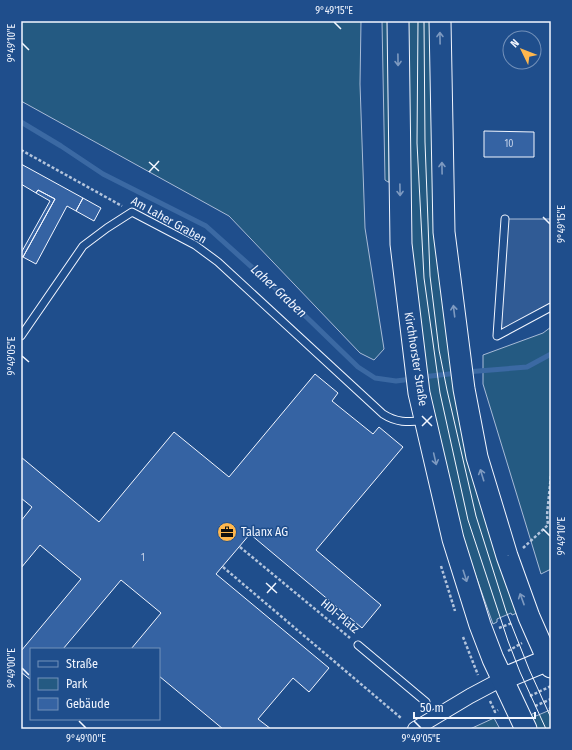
<svg xmlns="http://www.w3.org/2000/svg" width="572" height="750" font-family="'Fira Sans Condensed',sans-serif">
	<style>
		.green { fill: #245a82; stroke: #a8bbd7 }
		.parking { fill: #305b95; stroke: #a8bbd7 }
		.lines { fill: none; stroke-linecap: round; stroke-linejoin: round }
		.stream { stroke: #3b69a3; stroke-width: 5 }
		.building { fill: #3563a3; stroke: #f2f6ff }
		.service-casing { stroke: #f2f6ff; stroke-width: 9 }
		.minor-casing { stroke: #f2f6ff; stroke-width: 16 }
		.secondary-casing { stroke: #f2f6ff; stroke-width: 23 }
		.path { stroke: #b3c4dc; stroke-width: 2.5; stroke-dasharray: 3 2; stroke-linecap: butt }
		.service { stroke: #1f4e8c; stroke-width: 7 }
		.minor { stroke: #1f4e8c; stroke-width: 14 }
		.secondary { stroke: #1f4e8c; stroke-width: 21 }
		.tram { stroke: #f2f6ff; stroke-width: 1 }
		.oneway { stroke: #7e9ac0 }
		.ticks { fill: none; stroke: #f2f6ff; stroke-width: 1.5 }
		.labels { text-anchor: middle; dominant-baseline: central; stroke-width: 3; stroke-linejoin: round; paint-order: stroke }
		.number-label { font-size: 10px; fill: #c3d1e8 }
		.street-label { font-size: 12px; fill: #f2f6ff; stroke: #1f4e8c }
		.poi-label { font-size: 12px; fill: #f2f6ff; stroke: #1f4e8c; text-anchor: start }
		.water-label { font-size: 13px; font-style: italic; fill: #f2f6ff; stroke: #1f4e8c }
		.neatline { fill: none; stroke: #f2f6ff; stroke-width: 1.5 }
		.ticks-label { font-size: 10px; text-anchor: middle; fill: #f2f6ff }
	</style>
	<rect width="100%" height="100%" fill="#1f4e8c"/>
	<path class="green" d="M 21,21 L 361,21 L 360,84 L 365,228 L 384,349 L 374,360 L 360,353 L 229,216 L 21,101 Z
		M 382,21 L 389,21 L 389,182 L 388,182 L 385,180 Z
		M 405,21 L 433,21 L 435,205 L 517,613 L 512,615 L 511,613 L 497,619 L 497,622 L 493,624 L 462,537 L 433,420 L 410,260 Z
		M 551,327 L 551,569 L 541,574 L 483,384 L 483,355 L 543,333 Z
		M 551,707 L 551,729 L 535,729 L 529,716 L 534,713 L 536,716 L 550,710 L 549,708 Z
		M 494,718 L 500,729 L 470,729 Z"/>
	<path class="parking" d="M 505,219 L 551,219 L 551,307 L 497,336 Z"/>
	<g class="lines">
		<path class="stream" d="M 21,122 L 61,146 L 103,174 L 206,226 L 295,306 L 358,367 L 375,378 L 396,381 L 412,379
			M 466,372 L 527,367 L 551,354
			M 422,377 L 458,373"/>
	</g>
	<path class="building" d="M 484,131 L 534,132 L 534,157 L 484,157 Z
		M 21,164 L 83,198 L 76,211 L 67,206 L 36,264 L 23,257 L 55,199 L 38,190 L 36,193 L 21,184 L 22,182 L 21,181 Z
		M 38,190 L 55,199 L 23,257 L 21,256 L 21,253 L 50,201 L 36,193 Z
		M 83,198 L 101,208 L 94,221 L 76,211 Z
		M 315,374 L 338,393 L 332,401 L 373,434 L 379,427 L 403,447 L 316,550 L 381,605 L 362,628 L 250,534 L 216,574 L 329,668 L 309,692 L 293,678 L 258,719 L 271,729 L 223,729 L 159,676 L 159,649 L 131,649 L 161,613 L 121,580 L 63,649 L 31,649 L 31,680 L 21,672 L 21,651 L 81,579 L 40,545 L 21,568 L 21,521 L 32,507 L 21,498 L 21,457 L 99,522 L 174,432 L 229,477 Z"/>
	<g class="lines">
		<g class="service-casing">
			<path id="service" d="M 505,219 L 497,336 L 551,307
				M 21,336 L 83,246 L 107,228 L 132,212 L 195,245 L 218,262 L 383,414 C 397,423 408,422 424,421
				M 358,645 L 426,702"/>
		</g>
		<g class="minor-casing">
			<path id="minor" d="M 415,729 L 470,696 L 502,679"/>
		</g>
		<g class="secondary-casing">
			<path id="secondary" d="M 398,21 L 401,244 L 419,393 L 453,539 L 480,625 L 493,659 L 526,729
				M 440,21 L 444,232 L 464,389 L 477,457 L 507,556 L 529,617 L 551,667
				M 502,679 L 548,660"/>
		</g>
		<path class="path" d="M 21,150 L 122,206
			M 240,547 L 350,638
			M 523,548 L 548,525 L 547,515 L 551,475
			M 441,566 L 455,611
			M 223,567 L 401,718
			M 499,628 L 512,623
			M 463,637 L 478,675
			M 508,651 L 522,643
			M 530,696 L 551,686
			M 490,701 L 495,712 L 498,710
			M 535,706 L 551,699"/>
		<use href="#service" class="service"/>
		<use href="#minor" class="minor"/>
		<use href="#secondary" class="secondary"/>
		<path class="tram" d="M 418,21 L 417,143 L 424,278 L 440,393 L 468,520 L 508,641 L 520,672 L 546,729
			M 424,21 L 425,142 L 430,276 L 439,350 L 447,390 L 476,516 L 506,611 L 529,669 L 551,718"/>
	</g>
	<defs><path id="oneway-shaft" d="M-6 0H5M1.5-3L5.5 0L1.5 3" fill="none" stroke-width="1.6" stroke-linecap="round" stroke-linejoin="round"/></defs>
	<g class="oneway">
		<use href="#oneway-shaft" transform="translate(440 38) rotate(-91)"/>
		<use href="#oneway-shaft" transform="translate(398 60) rotate(89)"/>
		<use href="#oneway-shaft" transform="translate(442 168) rotate(-91)"/>
		<use href="#oneway-shaft" transform="translate(400 190) rotate(89)"/>
		<use href="#oneway-shaft" transform="translate(454 311) rotate(-97)"/>
		<use href="#oneway-shaft" transform="translate(435 459) rotate(77)"/>
		<use href="#oneway-shaft" transform="translate(482 475) rotate(-107)"/>
		<use href="#oneway-shaft" transform="translate(465 576) rotate(72)"/>
		<use href="#oneway-shaft" transform="translate(522 599) rotate(-110)"/>
	</g>
	<path class="ticks" d="M 334,22 L 341,29M 22,43 L 29,50M 149,162 L 159,171M 149,172 L 159,161M 543,217 L 550,224M 22,356 L 29,362M 422,416 L 432,426M 422,426 L 432,416M 543,529 L 550,536M 266,583 L 277,593M 267,593 L 276,583M 22,668 L 29,675M 79,721 L 86,728M 414,721 L 421,728"/>
	<defs>
		<g id="office-disc" transform="scale(1)"><circle r="9.5" fill="#ffb74d" stroke="#1f4e8c"/><path d="M-6-3h4V-5.5h4V-3h4V5H-6ZM-1-4.5V-3h2v-1.5ZM-6 0V1H6V0Z" fill="#111"/></g>
	</defs>
	<g fill-rule="evenodd">
		<use href="#office-disc" x="227" y="532"/>
	</g>
	<g class="labels">
		<g class="number-label">
			<text x="509" y="144">10</text>
			<text x="143" y="558">1</text>
		</g>
		<g class="street-label">
			<text transform="translate(169 220) rotate(29)">Am Laher Graben</text>
			<text transform="translate(416 359) rotate(81)">Kirchhorster Straße</text>
			<text transform="translate(340 616) rotate(40)">HDI-Platz</text>
		</g>
		<g class="poi-label">
			<text x="241" y="532">Talanx AG</text>
		</g>
		<g class="water-label">
			<text transform="translate(279 291) rotate(43)">Laher Graben</text>
		</g>
	</g>
	<rect width="572" height="750" fill="none" stroke="#1f4e8c" stroke-width="44"/>
	<rect x="30" y="648" width="130" height="72" fill="#1f4e8c" stroke="#7391ba"/>
	<rect x="38" y="661" width="20" height="6" fill="#1f4e8c" stroke="#7391ba"/>
	<text x="66" y="668" font-size="12" fill="#f2f6ff">Straße</text>
	<rect x="38" y="678" width="20" height="12" fill="#245a82" stroke="#7391ba"/>
	<text x="66" y="688" font-size="12" fill="#f2f6ff">Park</text>
	<rect x="38" y="698" width="20" height="12" fill="#3563a3" stroke="#7391ba"/>
	<text x="66" y="708" font-size="12" fill="#f2f6ff">Gebäude</text>
	<g transform="translate(522 50) rotate(313)"><circle r="19" fill="#1f4e8c" stroke="#7391ba"/>
	<path d="M0-3L7 15L0 10L-7 15Z" fill="#ffb74d"/>
	<text y="-6" font-size="11" font-weight="bold" text-anchor="middle" fill="#f2f6ff">N</text>
	</g>
	<path d="M414 712v6h121v-6" fill="none" stroke="#f2f6ff" stroke-width="2"/>
	<text x="420" y="712" font-size="12" fill="#f2f6ff" stroke="#1f4e8c" stroke-width="3" paint-order="stroke">50 m</text>
	<rect x="22" y="22" width="528" height="706" class="neatline"/>
	<g class="ticks-label">
		<text x="334" y="14">9°49'15"E</text>
		<text transform="translate(11 43) rotate(-90)" y="4">9°49'10"E</text>
		<text transform="translate(561 224) rotate(-90)" y="4">9°49'15"E</text>
		<text transform="translate(11 356) rotate(-90)" y="4">9°49'05"E</text>
		<text transform="translate(561 536) rotate(-90)" y="4">9°49'10"E</text>
		<text transform="translate(11 668) rotate(-90)" y="4">9°49'00"E</text>
		<text x="86" y="742">9°49'00"E</text>
		<text x="421" y="742">9°49'05"E</text>
	</g>
</svg>
